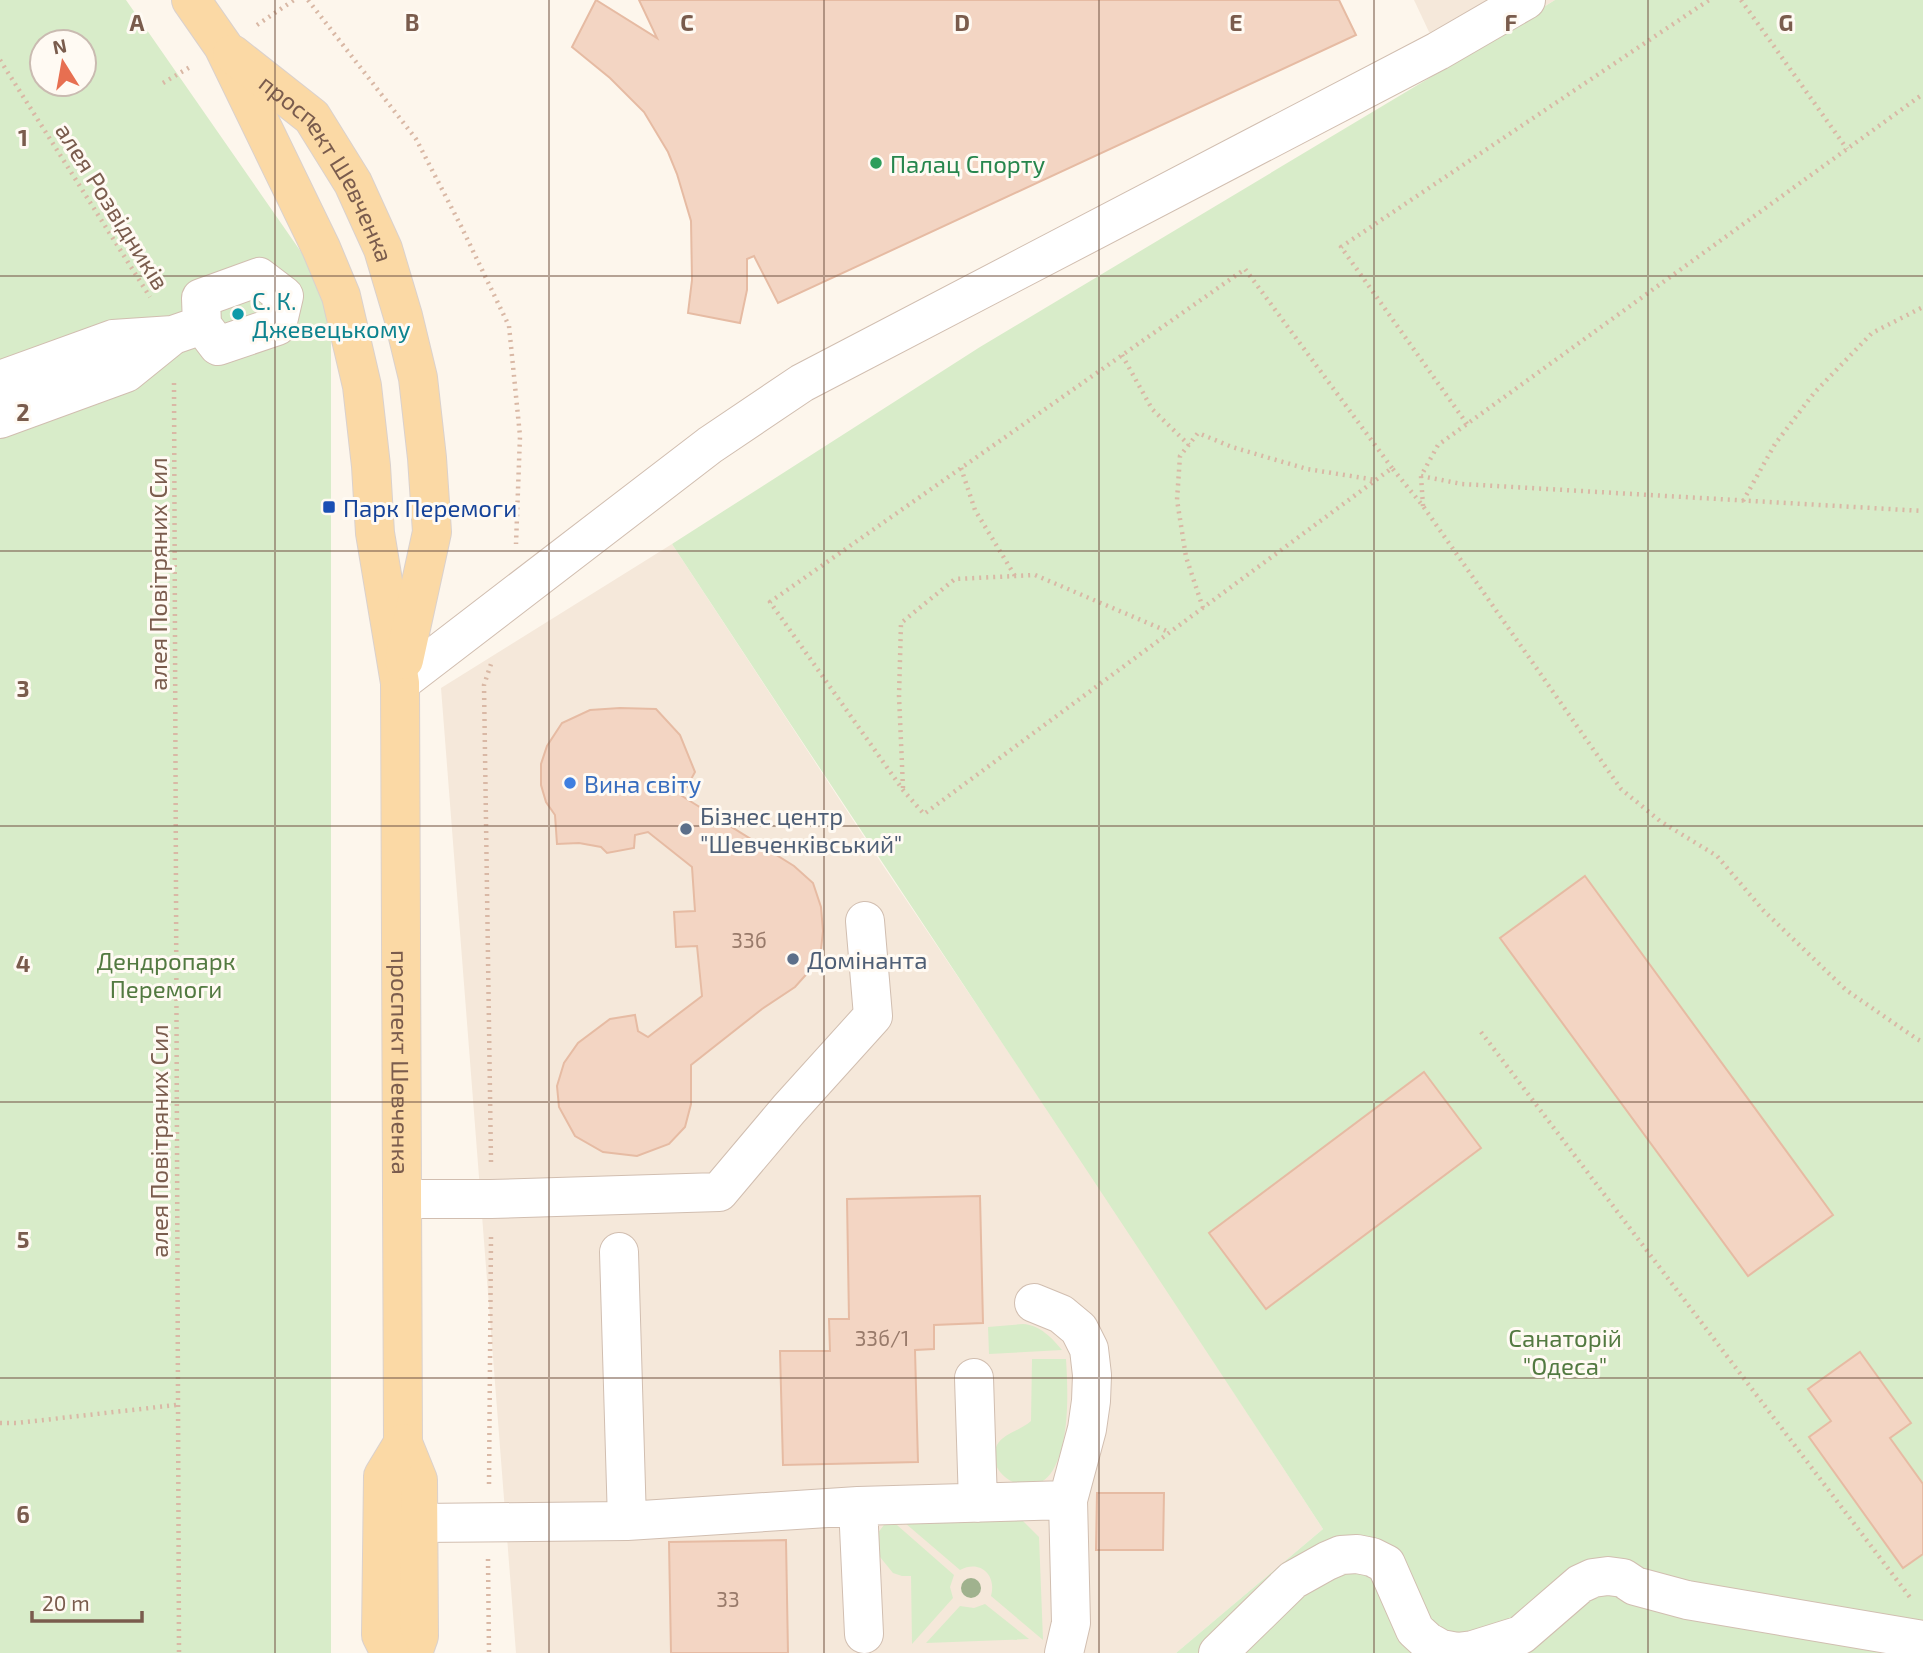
<svg xmlns="http://www.w3.org/2000/svg" width="1923" height="1653" font-family="'Exo 2',sans-serif">
	<style>
		.residential { fill: #f5e8da }
		.green { fill: #d8ecc9; fill-rule: evenodd }
		.building { fill: #f3d5c3; stroke: #e6bba3; stroke-width: 2 }
		.lines { fill: none; stroke-linecap: round; stroke-linejoin: round }
		.minor-casing { stroke: #d1beb0; stroke-width: 40 }
		.major-casing { stroke: #dad1cd; stroke-width: 40 }
		.path { stroke: #d9b8a5; stroke-width: 4.5; stroke-dasharray: 2 5; stroke-linecap: butt }
		.minor { stroke: #fff; stroke-width: 38 }
		.major { stroke: #fbd9a5; stroke-width: 38 }
		.tree { fill: #a0b28e }
		.grid { fill: none; stroke: #7a5c4d; stroke-width: 2; stroke-opacity: 0.55 }
		.leisure-dot { fill: #2e9e5b; stroke: #fffaf3; stroke-width: 2.5 }
		.culture-dot { fill: #0f9aa8; stroke: #fffaf3; stroke-width: 2.5 }
		.transit-dot { fill: #1a4fb4; stroke: #fffaf3; stroke-width: 2.5 }
		.shop-dot { fill: #3f7fe0; stroke: #fffaf3; stroke-width: 2.5 }
		.service-dot { fill: #5c6f8a; stroke: #fffaf3; stroke-width: 2.5 }
		.labels { text-anchor: middle; dominant-baseline: central; stroke-width: 6; stroke-linejoin: round; paint-order: stroke }
		.number-label { font-size: 21px; fill: #987a6a }
		.leisure-label { font-size: 24px; fill: #27864d; stroke: #fffaf3; text-anchor: start }
		.street-label { font-size: 24px; fill: #7a5c4d; stroke: #fffaf3 }
		.culture-label { font-size: 24px; fill: #0d838f; stroke: #fffaf3; text-anchor: start }
		.transit-label { font-size: 24px; fill: #164399; stroke: #fffaf3; text-anchor: start }
		.shop-label { font-size: 24px; fill: #366cbe; stroke: #fffaf3; text-anchor: start }
		.service-label { font-size: 24px; fill: #4e5e75; stroke: #fffaf3; text-anchor: start }
		.park-label { font-size: 24px; fill: #537a41; stroke: #fffaf3 }
		.grid-label { font-size: 23px; text-anchor: middle; font-weight: bold; fill: #7a5c4d; stroke: #fffaf3; stroke-width: 6; stroke-linejoin: round; paint-order: stroke }
	</style>
	<rect width="100%" height="100%" fill="#fdf6ec"/>
	<path class="residential" d="M 1414,0 L 1555,0 L 1446,68 Z
		M 672,544 L 874,852 L 1118,1215 L 1323,1529 L 1176,1653 L 516,1653 L 441,688 Z"/>
	<path class="green" d="M 0,0 L 126,0 L 331,295 L 331,1653 L 0,1653 ZM 42,42 L 84,42 L 84,84 L 42,84 Z
		M 1555,0 L 1923,0 L 1923,1653 L 1176,1653 L 1323,1529 C 1108,1200 888,873 672,544 L 980,347 L 1446,68 Z
		M 1023,1324 C 1040,1325 1052,1338 1062,1350 L 989,1354 L 988,1327 Z
		M 1032,1359 L 1066,1359 C 1068,1391 1070,1441 1053,1470 C 1033,1504 982,1475 997,1445 C 1003,1434 1021,1430 1031,1421 Z
		M 898,1517 L 1022,1520 L 1039,1537 L 1043,1640 L 991,1596 C 997,1575 980,1559 960,1570 Z
		M 889,1518 L 954,1575 L 950,1587 L 953,1598 L 912,1644 L 911,1576 L 902,1576 L 893,1573 L 880,1557 L 878,1533 Z
		M 985,1604 L 1029,1639 L 926,1643 L 960,1606 L 974,1608 Z"/>
	<path class="building" d="M 596,0 L 657,38 L 639,0 L 1339,0 L 1356,35 L 778,303 L 754,256 L 747,259 L 747,290 L 740,323 L 688,313 L 692,280 L 691,221 L 677,174 L 668,152 L 644,112 L 610,78 L 572,47 Z
		M 620,708 L 656,709 L 680,735 L 695,772 L 682,796 L 794,866 L 813,883 L 821,907 L 823,931 L 820,959 L 795,987 L 762,1009 L 691,1065 L 691,1104 L 685,1127 L 669,1144 L 637,1156 L 603,1152 L 575,1136 L 559,1107 L 557,1086 L 564,1063 L 578,1043 L 610,1019 L 635,1015 L 638,1031 L 648,1037 L 702,996 L 697,946 L 676,947 L 674,912 L 695,911 L 692,867 L 648,832 L 635,835 L 634,848 L 607,853 L 601,847 L 579,843 L 557,844 L 555,815 L 546,802 L 541,785 L 541,764 L 547,746 L 562,723 L 590,710 Z
		M 1585,876 L 1833,1215 L 1748,1276 L 1500,938 Z
		M 1424,1072 L 1481,1148 L 1266,1309 L 1209,1233 Z
		M 980,1196 L 983,1323 L 934,1325 L 934,1349 L 915,1350 L 918,1462 L 783,1465 L 780,1351 L 830,1351 L 829,1319 L 849,1319 L 847,1199 Z
		M 1860,1352 L 1911,1423 L 1890,1438 L 1923,1484 L 1923,1554 L 1903,1568 L 1809,1437 L 1831,1421 L 1808,1389 Z
		M 1097,1493 L 1164,1493 L 1163,1550 L 1096,1550 Z
		M 786,1540 L 788,1653 L 671,1653 L 669,1542 Z"/>
	<g class="lines">
		<g class="minor-casing">
			<path id="minor" d="M 259,277 L 284,296 L 277,326 L 218,346 L 202,325 L 201,298 Z
				M 0,380 L 113,339 L 173,335 L 202,325
				M 0,419 L 126,373 L 173,335
				M 400,683 L 710,445 L 802,383 L 1438,51 L 1526,0
				M 402,1199 L 491,1199 L 719,1192 L 789,1109 L 873,1016 L 865,921
				M 619,1252 L 627,1521
				M 1034,1303 L 1061,1314 L 1079,1329 L 1089,1349 L 1092,1375 L 1091,1401 L 1087,1429 L 1068,1500 L 1071,1623 L 1064,1653
				M 974,1378 L 978,1503
				M 858,1506 L 864,1634
				M 419,1523 L 627,1521 L 858,1506 L 1068,1500
				M 1218,1653 L 1293,1580 L 1327,1561 L 1341,1555 L 1357,1554 L 1372,1557 L 1386,1564 L 1415,1630 L 1427,1641 L 1441,1649 L 1457,1652 L 1473,1650 L 1521,1635 L 1580,1584 L 1593,1578 L 1608,1576 L 1623,1578 L 1635,1586 L 1687,1600 L 1923,1640"/>
		</g>
		<g class="major-casing">
			<g id="major">
				<path id="s1" d="M 191,0 L 223,46 L 321,248 L 341,296 L 362,386 L 371,466 L 375,533 L 400,683 L 403,1443 L 418,1480 L 419,1636 L 413,1653"/>
				<path id="s2" d="M 232,54 L 312,117 L 353,183 L 383,249 L 403,316 L 418,378 L 427,458 L 432,532 L 404,660"/>
				<path d="M 390,1653 L 381,1635 L 383,1476 L 403,1443"/>
			</g>
		</g>
		<path class="path" d="M 308,0 L 416,139 L 461,226 L 509,326 L 520,436 L 516,544
			M 1741,0 L 1847,149
			M 257,25 L 294,0
			M 0,60 L 150,297
			M 163,83 L 190,67
			M 1122,355 L 1152,409 L 1189,445
			M 174,383 L 179,1653
			M 1467,424 L 1341,247 L 1709,0
			M 961,468 L 975,510 L 1015,576
			M 1392,468 L 1245,269 L 770,602 L 903,790 L 924,814 L 1392,468 L 1423,506 L 1621,789 L 1660,821 L 1717,856 L 1763,910 L 1846,990 L 1917,1039 L 1923,1042
			M 1421,476 L 1462,484 L 1923,511
			M 1743,501 L 1775,444 L 1814,393 L 1872,333 L 1923,307
			M 1423,506 L 1421,476 L 1438,445 L 1923,94
			M 1203,608 L 1186,557 L 1177,500 L 1180,456 L 1198,433 L 1232,447 L 1307,469 L 1376,480
			M 903,788 L 899,696 L 901,623 L 955,579 L 1035,575 L 1169,632
			M 1481,1032 L 1912,1600
			M 491,1162 L 484,685 L 492,661
			M 0,1423 L 17,1423 L 176,1405
			M 489,1484 L 491,1237
			M 488,1559 L 489,1653"/>
		<use href="#minor" class="minor"/>
		<use href="#major" class="major"/>
	</g>
	<circle class="tree" cx="971" cy="1588" r="10"/>
	<path class="grid" d="M 275,0 L 275,1653M 549,0 L 549,1653M 824,0 L 824,1653M 1099,0 L 1099,1653M 1374,0 L 1374,1653M 1648,0 L 1648,1653M 0,276 L 1923,276M 0,551 L 1923,551M 0,826 L 1923,826M 0,1102 L 1923,1102M 0,1378 L 1923,1378"/>
	<circle class="leisure-dot" cx="876" cy="163" r="7"/>
	<circle class="culture-dot" cx="238" cy="314" r="7"/>
	<rect class="transit-dot" x="322" y="500" width="14" height="14" rx="3.5"/>
	<circle class="shop-dot" cx="570" cy="783" r="7"/>
	<g class="service-dot">
		<circle cx="686" cy="829" r="7"/>
		<circle cx="793" cy="959" r="7"/>
	</g>
	<g class="labels">
		<g class="number-label">
			<text x="749" y="939">33б</text>
			<text x="882" y="1337">33б/1</text>
			<text x="728" y="1598">33</text>
		</g>
		<g class="leisure-label">
			<text x="890" y="163">Палац Спорту</text>
		</g>
		<g class="street-label">
			<text stroke="none"><textPath href="#s2" startOffset="152">проспект Шевченка</textPath></text>
			<text transform="translate(113 206) rotate(58)">алея Розвідників</text>
			<text transform="translate(157 574) rotate(-90)">алея Повітряних Сил</text>
			<text stroke="none"><textPath href="#s1" startOffset="1104">проспект Шевченка</textPath></text>
			<text transform="translate(158 1141) rotate(-90)">алея Повітряних Сил</text>
		</g>
		<g class="culture-label">
			<text x="252" y="300">С. К.<tspan x="252" dy="28">Джевецькому</tspan></text>
		</g>
		<g class="transit-label">
			<text x="343" y="507">Парк Перемоги</text>
		</g>
		<g class="shop-label">
			<text x="584" y="783">Вина світу</text>
		</g>
		<g class="service-label">
			<text x="700" y="815">Бізнес центр<tspan x="700" dy="28">"Шевченківський"</tspan></text>
			<text x="807" y="959">Домінанта</text>
		</g>
		<g class="park-label">
			<text x="166" y="960">Дендропарк<tspan x="166" dy="28">Перемоги</tspan></text>
			<text x="1565" y="1337">Санаторій<tspan x="1565" dy="28">"Одеса"</tspan></text>
		</g>
	</g>
	<g class="grid-label">
		<text x="137" y="31">A</text>
		<text x="412" y="31">B</text>
		<text x="687" y="31">C</text>
		<text x="962" y="31">D</text>
		<text x="1236" y="31">E</text>
		<text x="1511" y="31">F</text>
		<text x="1786" y="31">G</text>
		<text x="23" y="146">1</text>
		<text x="23" y="421">2</text>
		<text x="23" y="697">3</text>
		<text x="23" y="972">4</text>
		<text x="23" y="1248">5</text>
		<text x="23" y="1523">6</text>
	</g>
	<g transform="translate(63 63) rotate(349)"><circle r="33" fill="#fffaf3" stroke="#cabbb1" stroke-width="2"/>
	<path d="M0-5L12 26L0 18L-12 26Z" fill="#e76f51"/>
	<text y="-10" font-size="19" font-weight="bold" text-anchor="middle" fill="#7a5c4d">N</text>
	</g>
	<path d="M32 1611v10h110v-10" fill="none" stroke="#7a5c4d" stroke-width="3.5"/>
	<text x="42" y="1611" font-size="21" fill="#7a5c4d" stroke="#fffaf3" stroke-width="5" paint-order="stroke">20 m</text>
</svg>
